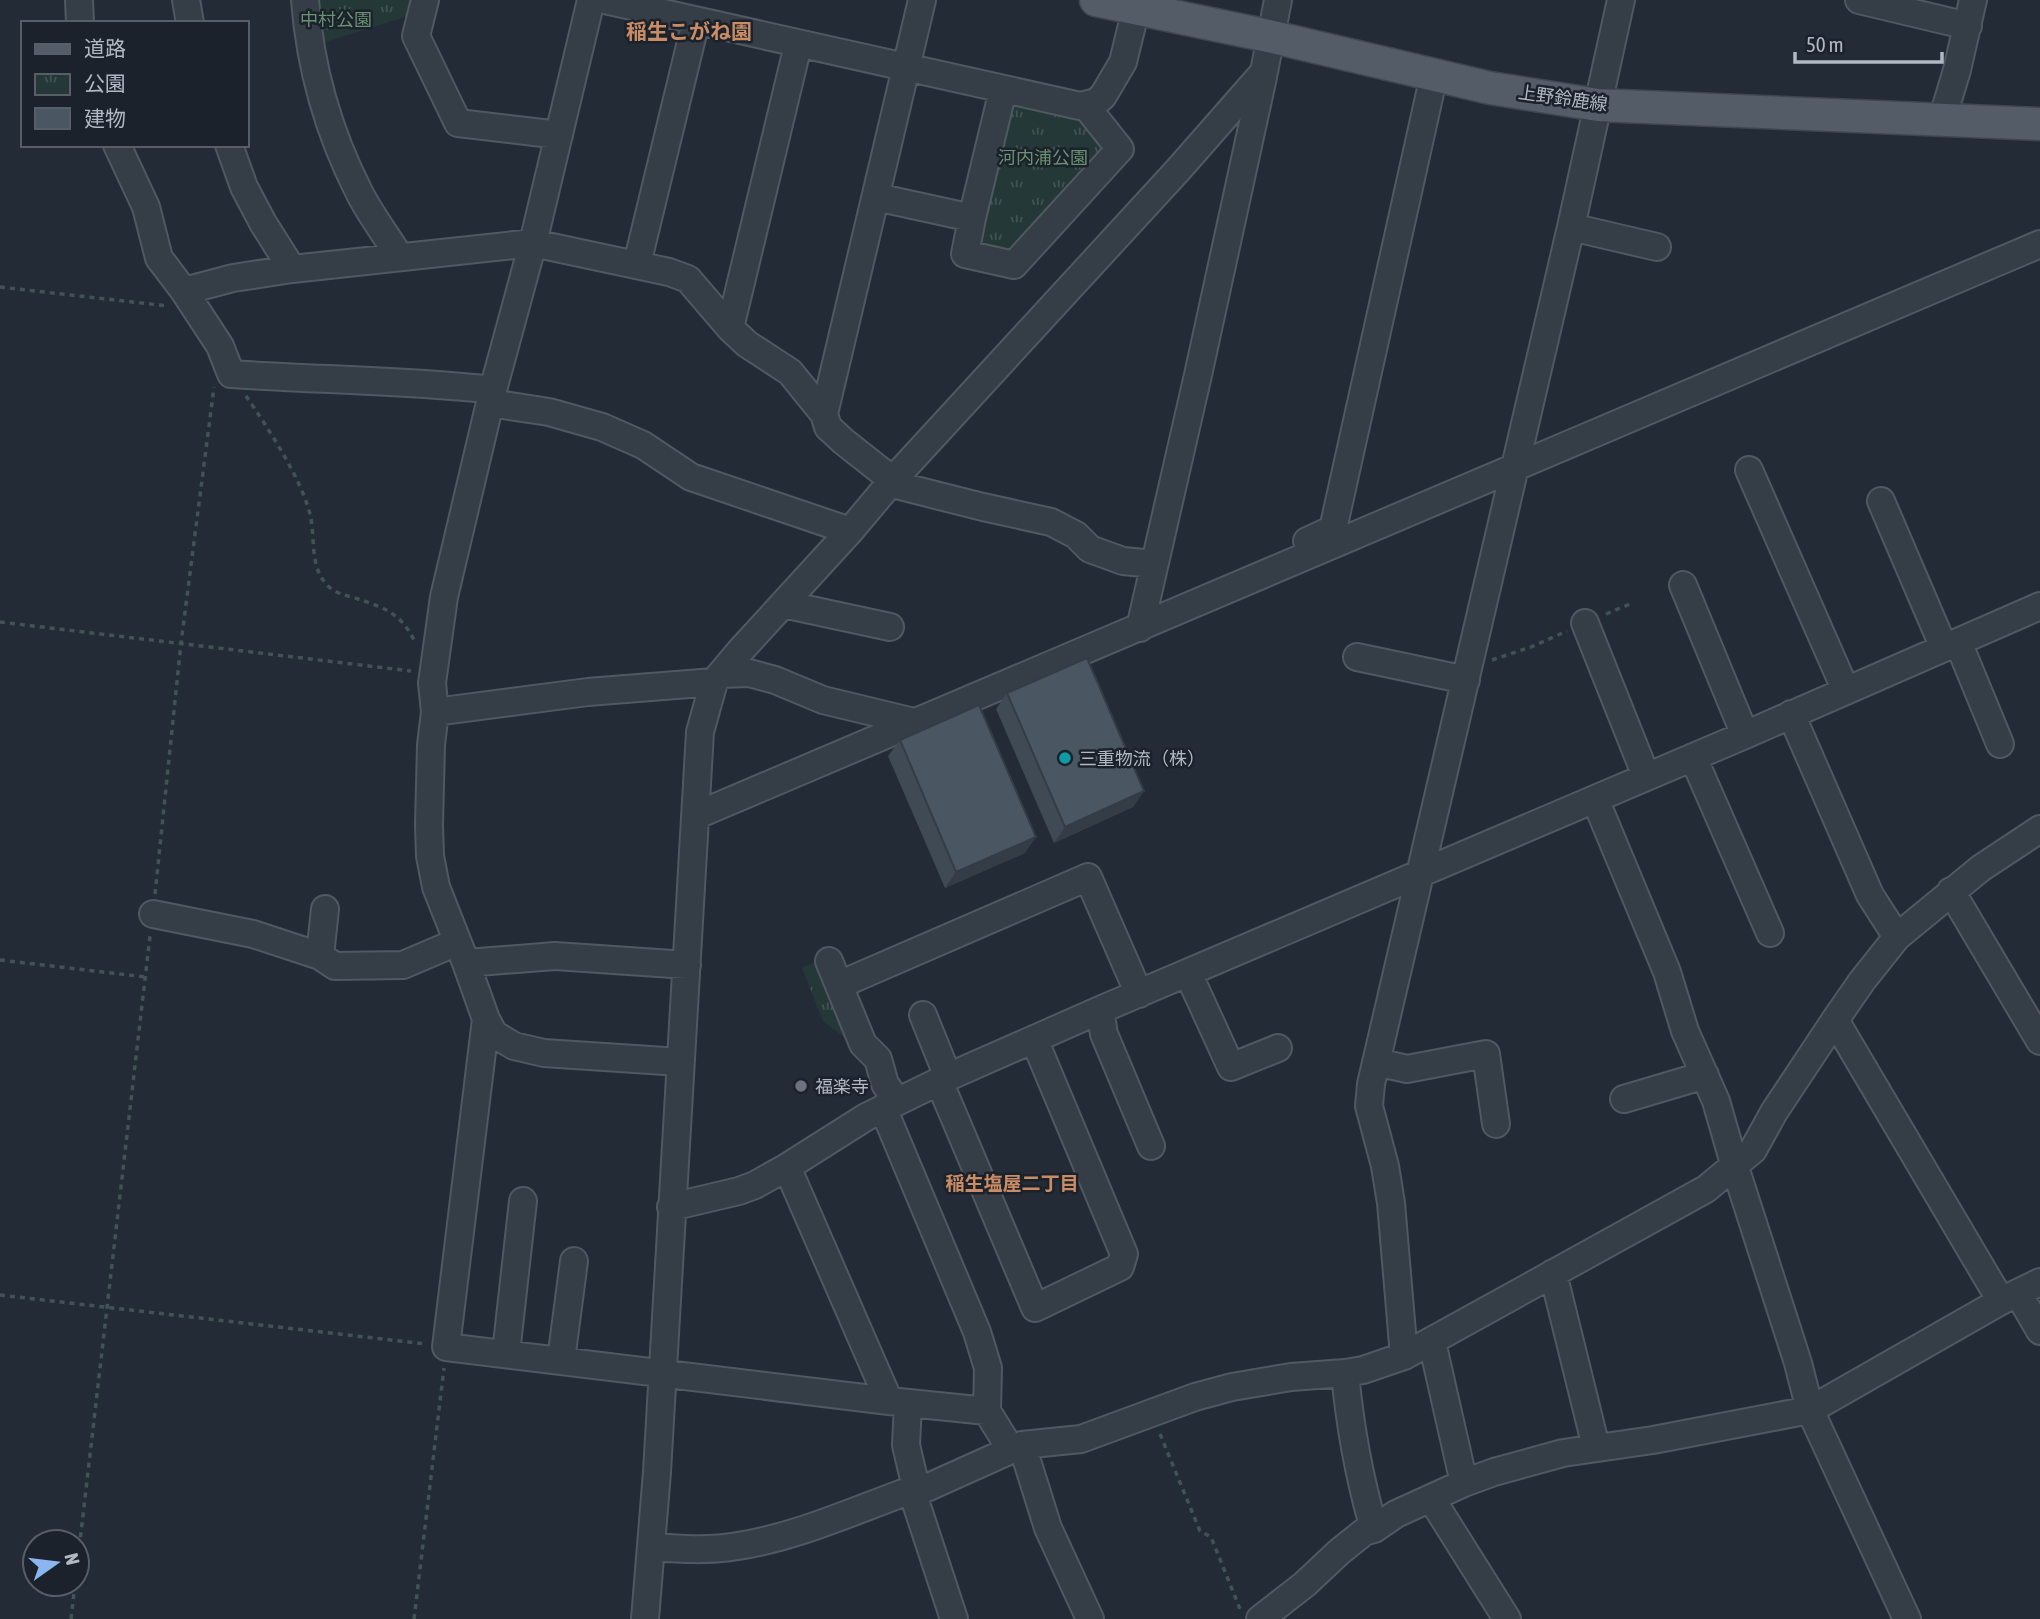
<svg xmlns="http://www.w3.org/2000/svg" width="2040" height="1619" font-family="'Asap Condensed','Noto Sans JP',sans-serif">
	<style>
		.park { fill: url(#park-tufts) }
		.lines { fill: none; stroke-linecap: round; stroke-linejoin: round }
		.minor-casing { stroke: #505861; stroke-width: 30 }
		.major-casing { stroke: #3f4650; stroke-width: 35 }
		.path { stroke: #425355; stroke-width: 3.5; stroke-dasharray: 5 5; stroke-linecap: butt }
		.minor { stroke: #353d47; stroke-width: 26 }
		.major { stroke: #535c67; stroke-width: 32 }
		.wall { fill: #404a54 }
		.shaded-wall { fill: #343c45 }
		.building { fill: #4a5662; stroke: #343c45; stroke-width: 2 }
		.culture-dot { fill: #0f9aa8; stroke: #1b222b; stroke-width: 2.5 }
		.worship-dot { fill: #6b7280; stroke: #1b222b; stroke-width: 2.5 }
		.labels { text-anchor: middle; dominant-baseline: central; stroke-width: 5; stroke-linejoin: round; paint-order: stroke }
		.park-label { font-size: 18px; fill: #699271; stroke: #1b222b }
		.street-label { font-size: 18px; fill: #b0b8c3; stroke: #1b222b }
		.poi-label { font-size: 18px; fill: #b0b8c3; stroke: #1b222b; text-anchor: start }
		.neighbourhood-label { font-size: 19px; font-weight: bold; fill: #ca8c64; stroke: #1b222b }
		.quarter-label { font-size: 21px; font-weight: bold; fill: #ca8c64; stroke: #1b222b }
	</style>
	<defs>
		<pattern id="park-tufts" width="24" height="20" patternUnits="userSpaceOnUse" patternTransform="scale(1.75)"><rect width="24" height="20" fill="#253838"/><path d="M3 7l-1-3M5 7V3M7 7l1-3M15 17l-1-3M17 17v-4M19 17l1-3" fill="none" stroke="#425353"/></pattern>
	</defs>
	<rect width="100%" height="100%" fill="#222b36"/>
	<path class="park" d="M 314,0 L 415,0 L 411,15 L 319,44 Z
		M 1013,100 L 1093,118 L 1116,149 L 1013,261 L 971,250 Z
		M 818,961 L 848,1034 L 844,1037 L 823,1021 L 802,968 Z"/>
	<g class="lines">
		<g class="minor-casing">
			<path id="minor" d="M 79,0 L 80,23
				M 186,0 L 190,23
				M 305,0 C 310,66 329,133 359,192 C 370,214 386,235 399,256
				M 425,0 L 416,36 L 458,123 L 559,135
				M 591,0 L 533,243 L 493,390 L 444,597 L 432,683 L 435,712 L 431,745 L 429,825 L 430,856 L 436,887 L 466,963 L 486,1019 L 494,1034 L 514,1046 L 544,1053 L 680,1062
				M 605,0 L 1080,106 L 1096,102 L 1103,96 L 1123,62 L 1136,9
				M 1859,0 L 1968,26
				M 1942,120 L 1957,70 L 1973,0
				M 117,145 L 146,207 L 159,258 L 184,291 L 220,346 L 231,374 C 319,380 406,380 493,390
				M 229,145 L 244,187 L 263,223 L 292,269
				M 876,197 L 972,218 L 1003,90
				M 972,218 L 965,254 L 1014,265 L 1120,149 L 1085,105
				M 1571,227 L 1657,247
				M 637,264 L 696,21
				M 184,291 L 233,278 L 292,269 L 533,243 L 669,272 L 688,279 L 730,328 L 747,344 L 790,372 L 824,414 L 828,427 L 843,441 L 900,486 L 983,507 L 1051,522 L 1076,535 L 1090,549 L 1123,561 L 1154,564
				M 730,328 L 798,45
				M 490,403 L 549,412 L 602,427 L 643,445 L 691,477 L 850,531
				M 824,414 L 922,0
				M 1749,470 L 1846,691
				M 1881,501 L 1944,648
				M 1307,541 L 1333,529 L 1434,75
				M 1683,585 L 1745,735
				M 783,604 L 890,627
				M 1585,623 L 1646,776
				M 1140,628 L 1198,375 L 1263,77
				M 1958,642 L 2000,744
				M 1357,657 L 1466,680
				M 721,674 L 749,673 L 775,680 L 823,700 L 918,723
				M 435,712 L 588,692 L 714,682
				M 1791,714 L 1870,895 L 1897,937
				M 1693,757 L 1770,933
				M 1595,799 L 1667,972 L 1685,1031 L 1716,1101 L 1735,1167 L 1798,1363 L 1810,1410 L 1907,1619
				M 695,816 C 1143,625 1592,436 2040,244
				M 1951,891 L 2040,1041
				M 153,914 L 253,934 L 320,956 L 335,966 L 403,965 L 457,942
				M 320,956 L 325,909
				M 829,961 L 863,1044 L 878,1059 L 885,1084 L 897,1101
				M 466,963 L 555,956 L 687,965
				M 1188,973 L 1231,1067 L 1278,1048
				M 839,985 L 1088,877 L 1139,994
				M 1100,1010 L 1104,1034 L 1151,1146
				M 923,1015 L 948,1077
				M 486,1019 L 446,1347 L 889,1401 L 987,1411
				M 1835,1020 L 2001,1301
				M 1376,1062 L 1407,1069 L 1486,1054 L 1496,1124
				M 939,1081 L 1035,1308 L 1120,1267 L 1124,1254 L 1034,1039
				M 1624,1099 L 1705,1075
				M 883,1108 L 977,1332 L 988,1368 L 987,1411 L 1011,1450
				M 787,1167 L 889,1401
				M 671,1207 L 739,1191 L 755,1185 L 787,1167 L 866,1117 L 948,1077 L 1100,1010 L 1745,735 L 2040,606
				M 1553,1273 L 1596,1447
				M 2018,1293 L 2040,1331
				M 1432,1342 L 1464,1483
				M 506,1353 L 523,1201
				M 1404,1356 L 1391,1203 L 1385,1166 L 1369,1106 L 1371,1084 L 1571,227 L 1621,0
				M 561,1360 L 574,1261
				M 1345,1373 C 1350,1427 1359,1477 1374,1529
				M 908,1403 L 906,1445 L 917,1492
				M 1022,1445 L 1048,1528 L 1090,1619
				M 913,1494 L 954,1619
				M 1431,1498 L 1507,1619
				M 651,1547 C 680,1549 709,1551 738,1546 C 795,1537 849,1513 903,1493 L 913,1494 L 1022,1445 L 1081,1439 L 1195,1397 L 1232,1387 L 1291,1377 L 1345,1373 L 1363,1370 L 1404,1356 L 1706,1189 L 1753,1150 L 1774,1112 L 1835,1020 L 1862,981 L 1897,937 L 1981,868 L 2040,829
				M 645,1619 L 657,1472 L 700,732 L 714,682 L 741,650 L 850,531 L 892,481 L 1178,170 L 1264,72 L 1278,0
				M 1260,1619 L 1305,1584 L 1339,1552 L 1364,1532 L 1374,1529 L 1396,1514 L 1464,1483 L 1494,1472 L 1563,1453 L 1653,1440 L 1810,1410 L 2001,1301 L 2040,1282"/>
		</g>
		<g class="major-casing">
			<path id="major" d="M 1096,0 L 1269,36 L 1490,88 L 1598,105 L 2040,124"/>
		</g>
		<path class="path" d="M 0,287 L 168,306
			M 246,396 C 268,428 304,482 311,519 C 315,542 310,568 328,586 C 334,592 343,595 352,597 C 382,607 400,611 415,642
			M 1606,614 L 1630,604
			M 0,622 L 411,671
			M 1492,660 L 1531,647 L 1567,631
			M 155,894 L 181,643 L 214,387
			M 0,960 L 146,977
			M 0,1295 L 426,1344
			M 1160,1434 L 1200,1531 L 1211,1537 L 1240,1609
			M 77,1567 L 150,936
			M 71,1619 L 75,1584
			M 414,1619 L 444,1368"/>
		<use href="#minor" class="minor"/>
		<use href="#major" class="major"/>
	</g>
	<path class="wall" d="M 1007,693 L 1144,791 L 1133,807 L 1054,843 L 996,709 Z
		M 900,740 L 1025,853 L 945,888 L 888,756 Z"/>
	<path class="shaded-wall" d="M 1144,791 L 1133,807 L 1054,843 L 1065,827 Z
		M 1036,837 L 1025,853 L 945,888 L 956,872 Z"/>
	<path class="building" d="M 1087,658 L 1144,791 L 1065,827 L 1007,693 Z
		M 979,705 L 1036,837 L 956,872 L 900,740 Z"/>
	<circle class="culture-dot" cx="1065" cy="758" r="7"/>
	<circle class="worship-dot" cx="801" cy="1086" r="7"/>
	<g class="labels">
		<g class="park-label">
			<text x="336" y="19">中村公園</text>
			<text x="1043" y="157">河内浦公園</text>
		</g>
		<g class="street-label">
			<text transform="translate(1563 98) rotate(8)">上野鈴鹿線</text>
		</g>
		<g class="poi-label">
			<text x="1079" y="758">三重物流（株）</text>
			<text x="815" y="1086">福楽寺</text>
		</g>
		<g class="neighbourhood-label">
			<text x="1012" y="1183">稲生塩屋二丁目</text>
		</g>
		<g class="quarter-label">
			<text x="689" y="31">稲生こがね園</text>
		</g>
	</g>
	<rect x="21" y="21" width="228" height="126" fill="#1b222b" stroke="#575e68" stroke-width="2"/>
	<rect x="35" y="44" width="35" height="10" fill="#535c67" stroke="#575e68" stroke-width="2"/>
	<text x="84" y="56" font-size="21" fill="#b0b8c3">道路</text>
	<rect x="35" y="74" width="35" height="21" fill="url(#park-tufts)" stroke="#575e68" stroke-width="2"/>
	<text x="84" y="91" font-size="21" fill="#b0b8c3">公園</text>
	<rect x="35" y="108" width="35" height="21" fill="#4a5662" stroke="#575e68" stroke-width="2"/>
	<text x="84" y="126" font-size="21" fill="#b0b8c3">建物</text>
	<g transform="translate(56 1563) rotate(76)"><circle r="33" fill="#1b222b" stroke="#575e68" stroke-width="2"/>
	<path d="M0-5L12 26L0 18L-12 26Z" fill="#8ab5ef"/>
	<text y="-10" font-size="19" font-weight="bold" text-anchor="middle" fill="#b0b8c3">N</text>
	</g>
	<path d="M1795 52v10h147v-10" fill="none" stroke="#b0b8c3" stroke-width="3.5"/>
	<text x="1806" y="52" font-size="21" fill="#b0b8c3" stroke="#1b222b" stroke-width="5" paint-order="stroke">50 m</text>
</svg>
